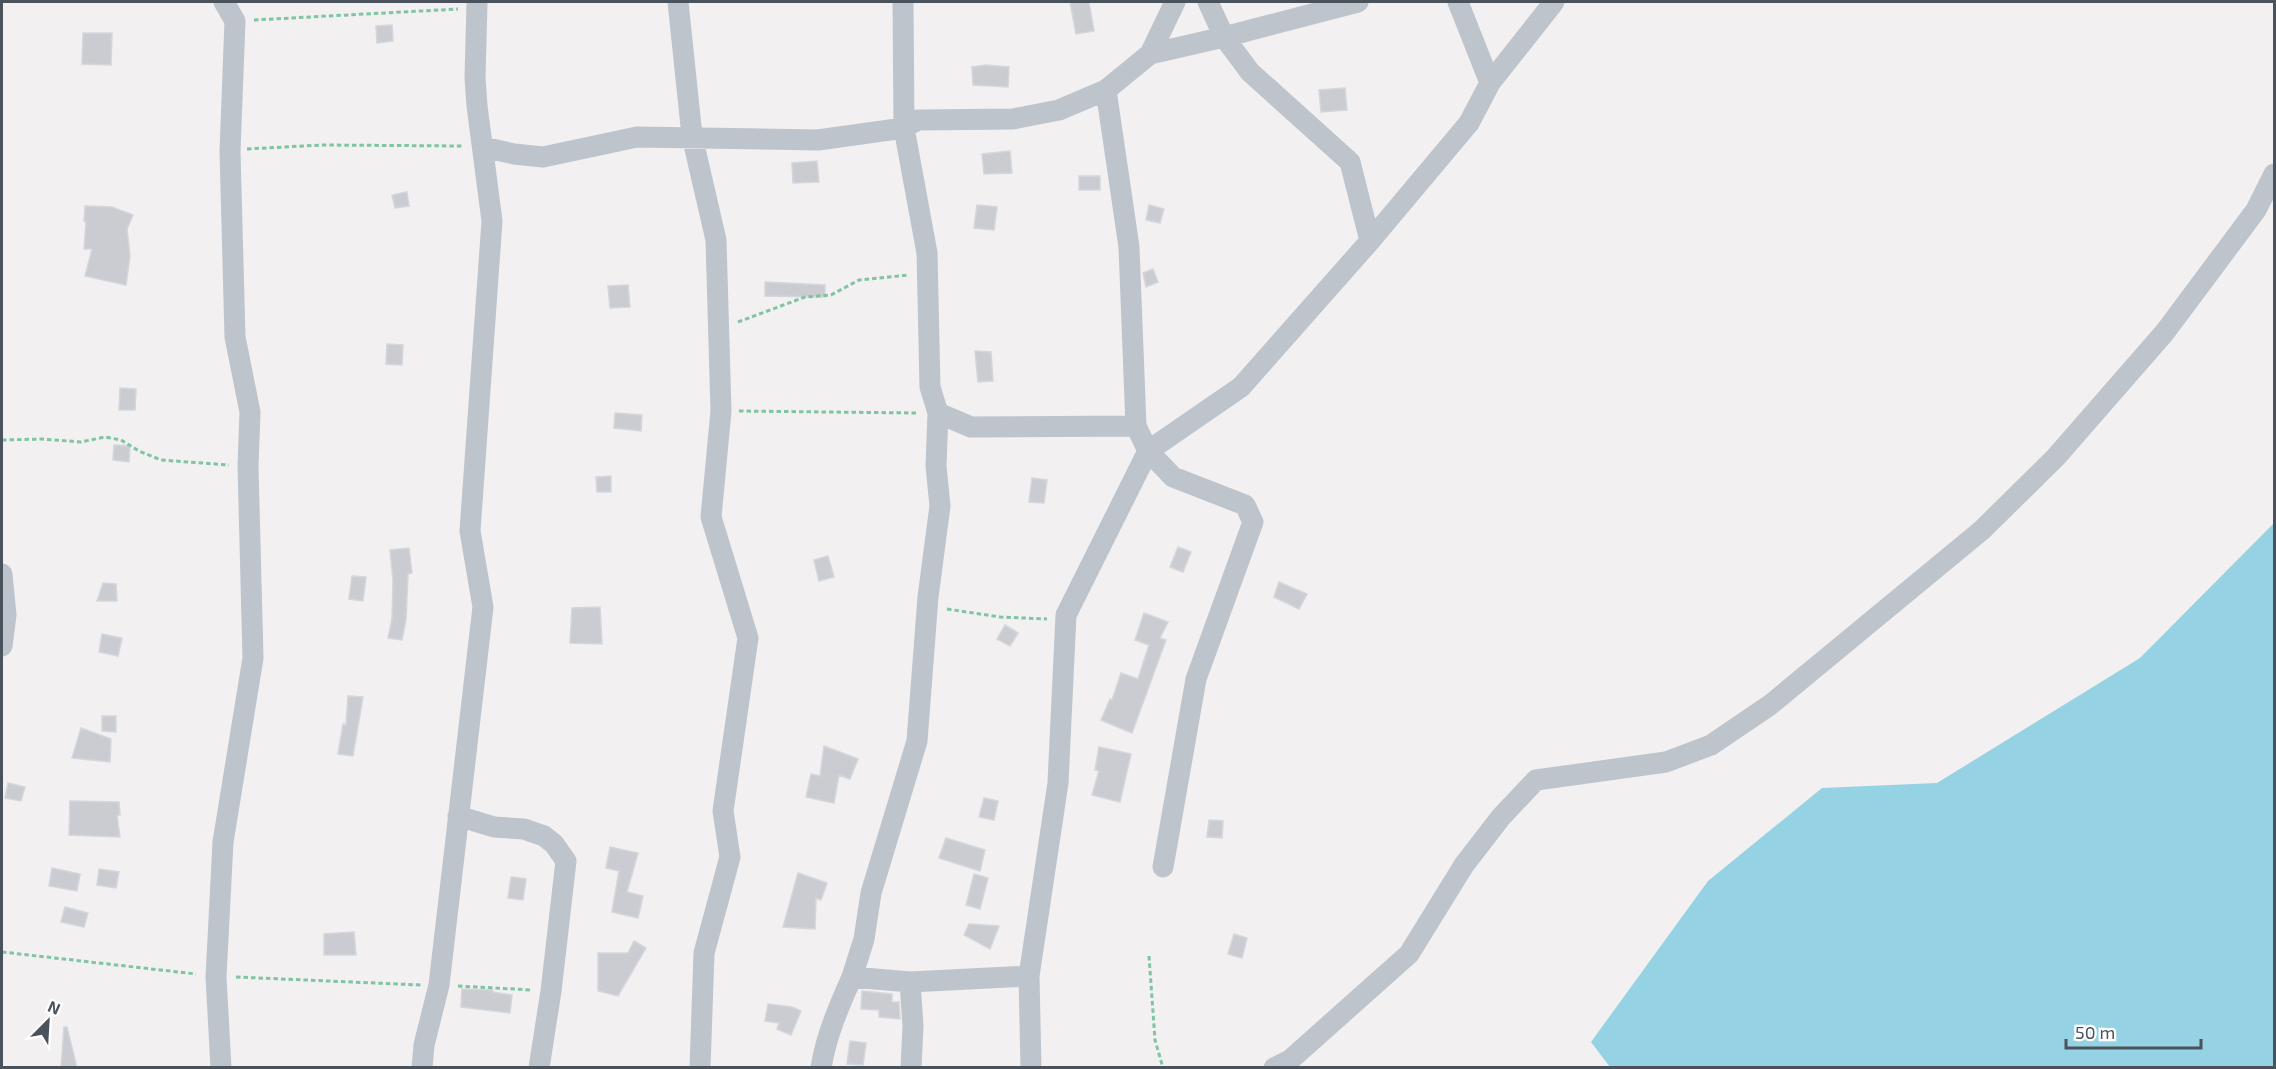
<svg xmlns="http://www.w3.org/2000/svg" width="2276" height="1069" font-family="'Exo 2',sans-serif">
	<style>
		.water { fill: #95d2e3 }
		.building { fill: #cbccd2; stroke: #d4d6db; stroke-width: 1.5 }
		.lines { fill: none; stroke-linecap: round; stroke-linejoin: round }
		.path { stroke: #7fc5a3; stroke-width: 3; stroke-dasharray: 4.5 3; stroke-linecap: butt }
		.minor { stroke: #bdc4cb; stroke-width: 21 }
	</style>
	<rect width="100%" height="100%" fill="#f2f0f0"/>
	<path class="water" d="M 2274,523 L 2274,1067 L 1610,1067 L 1591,1042 L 1708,881 L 1822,788 L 1937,783 L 2140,658 Z"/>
	<path class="building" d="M 1070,2 L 1089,2 L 1094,31 L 1076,34 Z
		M 392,25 L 393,41 L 377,43 L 376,26 Z
		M 83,33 L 112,33 L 111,65 L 82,64 Z
		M 986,65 L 1009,67 L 1008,87 L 973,85 L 972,67 Z
		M 1345,88 L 1347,110 L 1321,112 L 1319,90 Z
		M 1010,151 L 1012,173 L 984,174 L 982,154 Z
		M 817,161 L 819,182 L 793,183 L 792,163 Z
		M 1079,176 L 1100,176 L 1100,190 L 1079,190 Z
		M 407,192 L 409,206 L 395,208 L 392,195 Z
		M 977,205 L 997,207 L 994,230 L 974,228 Z
		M 1149,205 L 1164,209 L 1160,223 L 1146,220 Z
		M 85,206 L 112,207 L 133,215 L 127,229 L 130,256 L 126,285 L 85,276 L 92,249 L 84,249 L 86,222 L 84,221 Z
		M 1153,269 L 1158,282 L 1146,287 L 1143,273 Z
		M 765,282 L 825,285 L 825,297 L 765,296 Z
		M 628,285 L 630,307 L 610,308 L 608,286 Z
		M 387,344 L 403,345 L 402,365 L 386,364 Z
		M 975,351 L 991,352 L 993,381 L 978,382 Z
		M 120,388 L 136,389 L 135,410 L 119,410 Z
		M 615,413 L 642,415 L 641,431 L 614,428 Z
		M 114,445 L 130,446 L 129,462 L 113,460 Z
		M 611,476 L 611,492 L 597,492 L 596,477 Z
		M 1032,478 L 1047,480 L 1044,503 L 1029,502 Z
		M 1178,547 L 1191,552 L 1183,572 L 1170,567 Z
		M 409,548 L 412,573 L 408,574 L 406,620 L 402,640 L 388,638 L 392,619 L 393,580 L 390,550 Z
		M 828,556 L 834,577 L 819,581 L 814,560 Z
		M 352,576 L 366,577 L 363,601 L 349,599 Z
		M 1279,582 L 1307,594 L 1299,609 L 1274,597 Z
		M 103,583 L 116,584 L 117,601 L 97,601 Z
		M 600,607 L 602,644 L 570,643 L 572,608 Z
		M 1144,613 L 1168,622 L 1160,638 L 1166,640 L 1132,733 L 1101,720 L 1110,699 L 1112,700 L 1121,673 L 1138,679 L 1149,645 L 1135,640 Z
		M 1005,625 L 1018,633 L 1010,646 L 997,639 Z
		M 102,634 L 122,638 L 118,656 L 99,652 Z
		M 348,696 L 363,697 L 353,756 L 338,754 L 343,724 L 346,725 Z
		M 102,716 L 116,716 L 116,732 L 102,731 Z
		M 81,728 L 111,739 L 110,762 L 72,758 Z
		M 824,746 L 858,759 L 850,779 L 839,775 L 834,803 L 806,797 L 811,774 L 820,776 Z
		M 1099,747 L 1131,754 L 1120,802 L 1092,795 L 1099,771 L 1095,770 Z
		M 8,783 L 25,787 L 21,801 L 5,798 Z
		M 984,798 L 998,801 L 994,820 L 979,817 Z
		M 70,801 L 119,802 L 120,815 L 117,816 L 120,837 L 69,835 Z
		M 1209,820 L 1223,821 L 1222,838 L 1207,837 Z
		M 946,838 L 985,850 L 980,871 L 939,858 Z
		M 610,847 L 638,853 L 627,892 L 643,896 L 638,918 L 612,912 L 619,871 L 606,868 Z
		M 52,868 L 80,874 L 77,891 L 49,886 Z
		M 99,869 L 119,872 L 116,888 L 97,885 Z
		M 798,873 L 827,883 L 821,900 L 816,898 L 815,929 L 783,927 Z
		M 974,874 L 988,878 L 980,909 L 966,905 Z
		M 511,877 L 526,879 L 523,900 L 508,898 Z
		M 65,907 L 88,913 L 84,927 L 61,922 Z
		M 969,924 L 999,926 L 990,949 L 964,935 Z
		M 354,932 L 356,955 L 324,955 L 324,934 Z
		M 1234,934 L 1247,938 L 1242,958 L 1228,954 Z
		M 634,941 L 646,948 L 618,996 L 598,991 L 598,953 L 628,953 Z
		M 462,989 L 493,990 L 493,992 L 512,995 L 510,1013 L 461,1007 Z
		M 862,991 L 892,994 L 892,1002 L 899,1002 L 900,1019 L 879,1017 L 879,1010 L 861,1009 Z
		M 768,1004 L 792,1007 L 801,1011 L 791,1035 L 777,1029 L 779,1023 L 765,1021 Z
		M 64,1027 L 67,1027 L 77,1068 L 61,1068 Z
		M 850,1041 L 866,1043 L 863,1065 L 847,1064 Z"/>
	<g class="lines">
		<path class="path" d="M 254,20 L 458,9
			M 247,149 L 322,145 L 462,146
			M 738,322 L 805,297 L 831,295 L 859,280 L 908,275
			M 739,411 L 919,413
			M 2,440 L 42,439 L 81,442 L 105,437 L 121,440 L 139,451 L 161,460 L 229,465
			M 947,609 L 1000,617 L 1047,619
			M 2,952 L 196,974
			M 1149,956 L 1155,1040 L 1163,1068
			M 236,977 L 421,985
			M 458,986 L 532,990"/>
		<path class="minor" d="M 678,2 L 692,136 L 716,240 L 721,411 L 711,517 L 748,638 L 723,811 L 730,857 L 704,953 L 700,1068
			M 903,2 L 904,128 L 927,253 L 930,387 L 938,413 L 971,427 L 1136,426
			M 1208,2 L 1224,37 L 1358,2
			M 1458,2 L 1490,83
			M 1150,54 L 1224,37 L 1250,72 L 1350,162 L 1370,241
			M 483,147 L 514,154 L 543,157 L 637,137 L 818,140 L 904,128 L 918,120 L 1013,119 L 1059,110 L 1106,90
			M 2,574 L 6,615 L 2,646
			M 458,816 L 494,827 L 524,829 L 544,836 L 554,844 L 566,861 L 551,991 L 539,1068
			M 1163,867 L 1196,679 L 1253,522 L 1245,505 L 1173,477 L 1148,451 L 1136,426 L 1129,247 L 1106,90 L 1150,54 L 1175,2
			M 852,977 L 864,939 L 871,893 L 917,741 L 928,597 L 940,506 L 936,466 L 938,413
			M 910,982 L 913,1026 L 911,1068
			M 221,1068 L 216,977 L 223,842 L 253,658 L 248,466 L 250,412 L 235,337 L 230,151 L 235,21 L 224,2
			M 422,1068 L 424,1045 L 439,985 L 483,607 L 470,531 L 492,221 L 477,106 L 475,78 L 477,2
			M 821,1068 C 826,1036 839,1006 852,977 L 910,982 L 1029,976
			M 1031,1068 L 1029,976 L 1058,783 L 1066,615 L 1148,451 L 1241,387 L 1370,241 L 1469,123 L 1490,83 L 1554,2
			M 1274,1068 L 1290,1060 L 1409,954 L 1464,865 L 1501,817 L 1536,780 L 1666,762 L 1711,745 L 1770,705 L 1982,530 L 2056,457 L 2165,332 L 2256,210 L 2274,174"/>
	</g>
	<rect width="2276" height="1069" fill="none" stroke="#4a535b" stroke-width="6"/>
	<g transform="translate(48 1021) rotate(24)" stroke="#ffffff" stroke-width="4.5" paint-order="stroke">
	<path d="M0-4.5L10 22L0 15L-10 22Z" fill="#4a535b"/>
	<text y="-9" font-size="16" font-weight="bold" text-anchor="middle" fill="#4a535b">N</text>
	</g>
	<path d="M2066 1039v9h135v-9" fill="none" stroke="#4a535b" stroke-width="3"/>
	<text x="2075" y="1039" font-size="18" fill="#4a535b" stroke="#ffffff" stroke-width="4.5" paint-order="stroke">50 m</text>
</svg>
